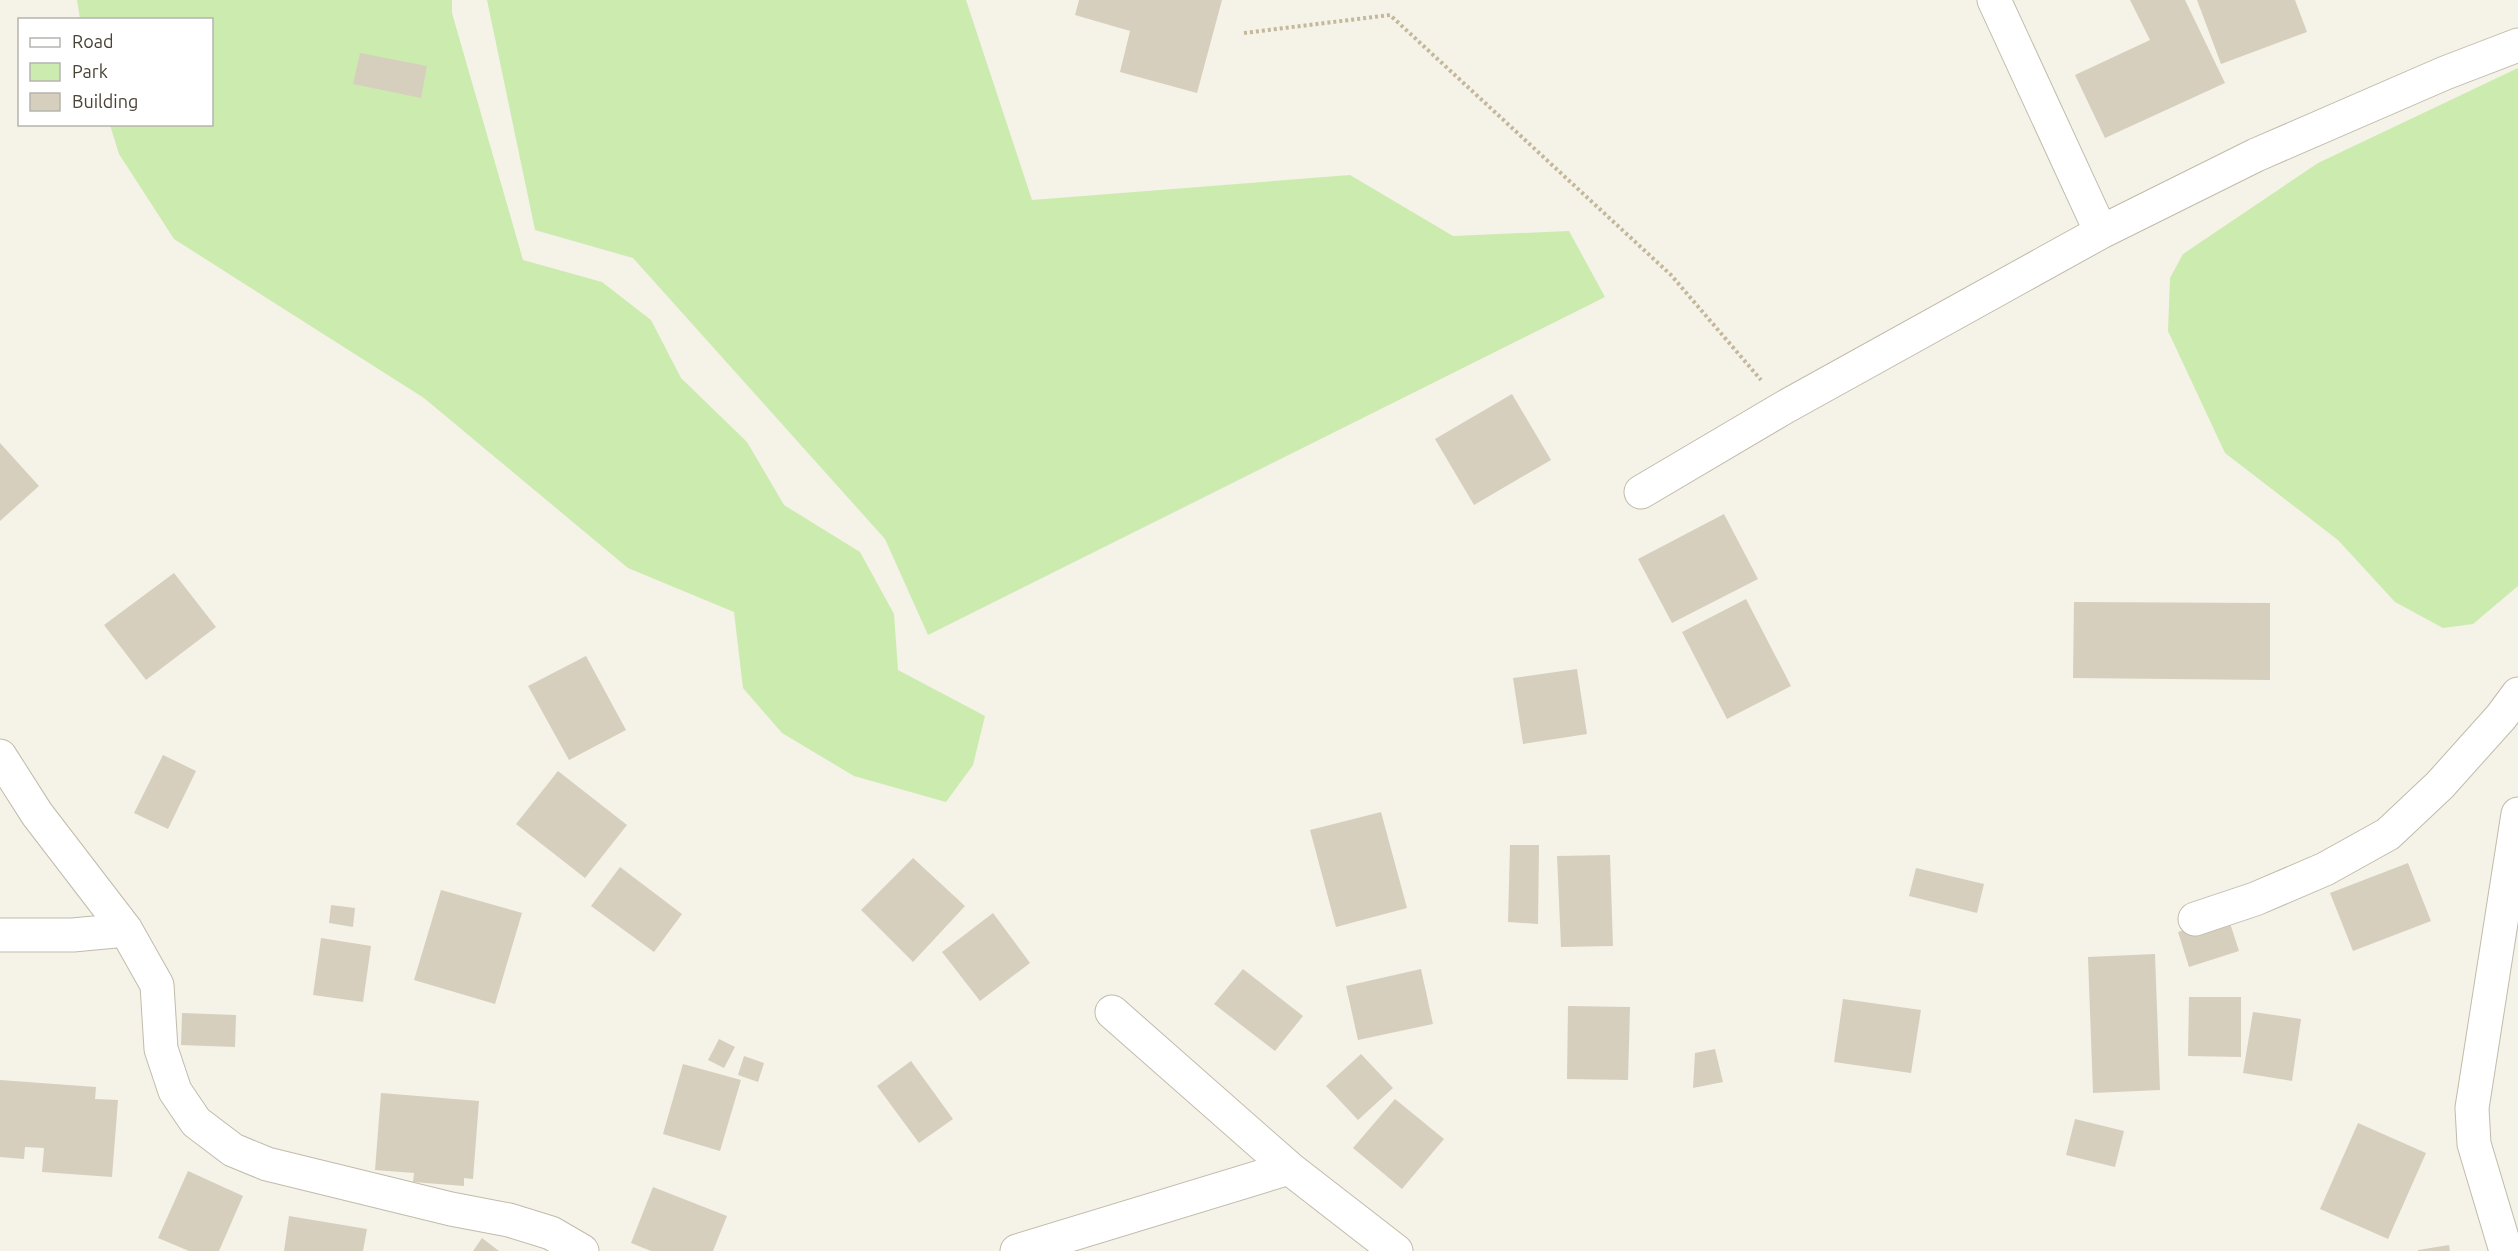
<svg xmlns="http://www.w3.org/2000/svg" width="2518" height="1251" font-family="Ubuntu,sans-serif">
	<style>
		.green { fill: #ccebaf }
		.building { fill: #d7cfbd }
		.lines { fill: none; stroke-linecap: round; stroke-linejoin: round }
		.minor-casing { stroke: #c1bbaa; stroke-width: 35 }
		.path { stroke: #c3b89b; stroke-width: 4; stroke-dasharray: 3 3; stroke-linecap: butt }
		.minor { stroke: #fff; stroke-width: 33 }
	</style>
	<rect width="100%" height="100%" fill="#f5f2e8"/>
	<path class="green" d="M 77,0 L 452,0 L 452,13 L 523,260 L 602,282 L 651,320 L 681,378 L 747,442 L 784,505 L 860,552 L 894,614 L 898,670 L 985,716 L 973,765 L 946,802 L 854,776 L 782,733 L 743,688 L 734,612 L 628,568 L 424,398 L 174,239 L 119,154 L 110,125 L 212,124 L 212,20 L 80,19 Z
		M 487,0 L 966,0 L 1032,200 L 1350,175 L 1453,236 L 1569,231 L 1605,297 L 928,635 L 885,539 L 633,258 L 535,230 Z
		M 2518,68 L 2518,586 L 2473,624 L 2443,628 L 2395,602 L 2338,540 L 2225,453 L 2168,331 L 2170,278 L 2183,254 L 2318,163 Z"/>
	<path class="building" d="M 1079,0 L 1222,0 L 1197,93 L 1120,72 L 1130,31 L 1075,15 Z
		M 2130,0 L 2185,0 L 2225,83 L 2105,138 L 2075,75 L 2150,40 Z
		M 2197,0 L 2295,0 L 2307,32 L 2221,64 Z
		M 360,53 L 427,66 L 421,98 L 353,84 Z
		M 1512,394 L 1551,460 L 1474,505 L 1435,439 Z
		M 0,443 L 39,486 L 0,521 Z
		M 1724,514 L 1758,579 L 1672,623 L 1638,559 Z
		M 174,573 L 216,627 L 146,680 L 104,625 Z
		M 1746,599 L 1791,686 L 1727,719 L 1682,632 Z
		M 2074,602 L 2270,603 L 2270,680 L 2073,678 Z
		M 586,656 L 626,730 L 569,760 L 528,686 Z
		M 1577,669 L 1587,734 L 1523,744 L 1513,678 Z
		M 163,755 L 196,771 L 168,829 L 134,813 Z
		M 558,771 L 627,825 L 585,878 L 516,824 Z
		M 1381,812 L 1407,908 L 1336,927 L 1310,830 Z
		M 1510,845 L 1539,845 L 1538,924 L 1508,922 Z
		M 1610,855 L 1613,946 L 1561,947 L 1557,856 Z
		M 913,858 L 965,906 L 913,962 L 861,910 Z
		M 2408,863 L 2431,921 L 2353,951 L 2330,893 Z
		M 620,867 L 682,914 L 654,952 L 591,906 Z
		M 1916,868 L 1984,884 L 1977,913 L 1909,896 Z
		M 441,890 L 522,913 L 495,1004 L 414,980 Z
		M 331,905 L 355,908 L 353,927 L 329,923 Z
		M 993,913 L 1030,963 L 980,1001 L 942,952 Z
		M 2228,917 L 2239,951 L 2189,967 L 2178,932 Z
		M 321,938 L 371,946 L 363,1002 L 313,995 Z
		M 2155,954 L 2160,1090 L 2093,1093 L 2088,957 Z
		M 1243,969 L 1303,1016 L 1275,1051 L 1214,1004 Z
		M 1421,969 L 1433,1024 L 1358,1040 L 1346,986 Z
		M 2189,997 L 2241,997 L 2241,1057 L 2188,1056 Z
		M 1843,999 L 1921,1010 L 1911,1073 L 1834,1062 Z
		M 1568,1006 L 1630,1007 L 1628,1080 L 1567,1079 Z
		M 2253,1012 L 2301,1019 L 2292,1081 L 2243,1073 Z
		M 182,1013 L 236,1015 L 235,1047 L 181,1045 Z
		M 719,1039 L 735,1047 L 724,1068 L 708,1060 Z
		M 1715,1049 L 1723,1082 L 1693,1088 L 1695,1053 Z
		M 1361,1054 L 1393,1088 L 1358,1120 L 1326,1086 Z
		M 744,1056 L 764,1063 L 758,1082 L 738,1075 Z
		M 911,1061 L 953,1119 L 919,1143 L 877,1086 Z
		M 683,1064 L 741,1080 L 720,1151 L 663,1134 Z
		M 0,1080 L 96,1087 L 95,1099 L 118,1100 L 112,1177 L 42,1172 L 44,1148 L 25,1147 L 24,1159 L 0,1157 Z
		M 381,1093 L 479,1101 L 473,1179 L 464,1178 L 464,1186 L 413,1182 L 414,1173 L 375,1170 Z
		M 1395,1099 L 1444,1139 L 1402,1189 L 1353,1148 Z
		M 2075,1119 L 2124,1131 L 2115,1167 L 2066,1155 Z
		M 2358,1123 L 2426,1153 L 2388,1239 L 2320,1209 Z
		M 188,1171 L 243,1196 L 219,1251 L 189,1251 L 158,1238 Z
		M 653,1187 L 727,1216 L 713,1251 L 651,1251 L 631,1243 Z
		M 289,1216 L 367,1229 L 363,1251 L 284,1251 Z
		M 482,1238 L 499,1251 L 473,1251 Z
		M 2449,1245 L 2450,1251 L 2418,1251 L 2418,1250 Z"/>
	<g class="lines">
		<g class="minor-casing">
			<path id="minor" d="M 1994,0 L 2101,232
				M 1641,492 L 1785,407 L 2101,232 L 2256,155 L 2445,73 L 2518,45
				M 0,756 L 37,814 L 126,930 L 157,985 L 161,1049 L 175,1091 L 196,1122 L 233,1150 L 267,1164 L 451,1209 L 509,1220 L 551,1233 L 582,1251
				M 2195,919 L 2255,899 L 2325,869 L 2388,834 L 2440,785 L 2501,717 L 2518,694
				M 0,935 L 73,935 L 126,930
				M 1112,1012 L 1289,1168 L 1396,1251
				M 1017,1251 L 1289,1168
				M 2506,1251 L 2474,1144 L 2472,1108 L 2518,814"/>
		</g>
		<path class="path" d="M 1244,33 L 1390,15 L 1671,275 L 1761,380"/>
		<use href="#minor" class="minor"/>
	</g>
	<rect x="18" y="18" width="195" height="108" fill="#ffffff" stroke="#b6b4af" stroke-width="1.5"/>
	<rect x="30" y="38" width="30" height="9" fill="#ffffff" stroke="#b6b4af" stroke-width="1.5"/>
	<text x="72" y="48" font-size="18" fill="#494336">Road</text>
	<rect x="30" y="63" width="30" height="18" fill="#ccebaf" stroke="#b6b4af" stroke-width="1.5"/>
	<text x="72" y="78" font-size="18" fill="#494336">Park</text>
	<rect x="30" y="93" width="30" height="18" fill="#d7cfbd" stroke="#b6b4af" stroke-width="1.5"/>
	<text x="72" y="108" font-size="18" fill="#494336">Building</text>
</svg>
